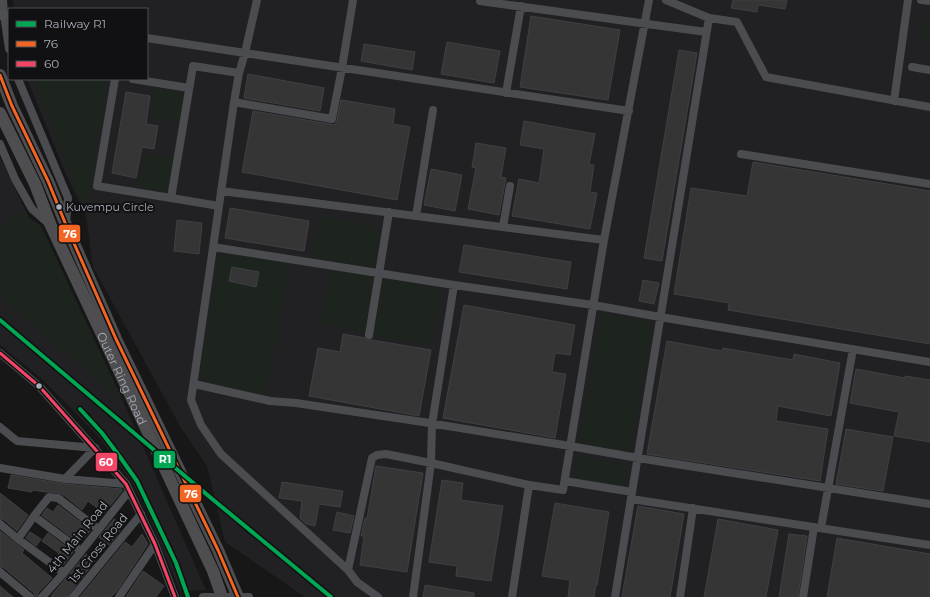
<svg xmlns="http://www.w3.org/2000/svg" width="930" height="597" font-family="Montserrat,sans-serif">
	<style>
		.built { fill: #212123 }
		.green { fill: #1d241e }
		.building { fill: #353536; stroke: #3f4043 }
		.lines { fill: none; stroke-linecap: round; stroke-linejoin: round }
		.minor { stroke: #4b4c50; stroke-width: 8 }
		.major { stroke: #4d4f52; stroke-width: 10 }
		.highway { stroke: #4e4e51; stroke-width: 12 }
		.minor-bridge { stroke: #4b4c50; stroke-width: 8 }
		.bus-1-casing { stroke: #111113; stroke-width: 6 }
		.bus-2-casing { stroke: #111113; stroke-width: 6 }
		.bus-1 { stroke: #f26522; stroke-width: 3 }
		.bus-2 { stroke: #f34667; stroke-width: 3 }
		.rail-1-casing { stroke: #111113; stroke-width: 7 }
		.rail-1 { stroke: #00a651; stroke-width: 4 }
		.bus-dot { fill: #a8adb8; stroke: #111113; stroke-width: 1.5 }
		.labels { text-anchor: middle; dominant-baseline: central; stroke-width: 4; stroke-linejoin: round; paint-order: stroke }
		.bus-label { font-size: 11px; fill: #a8adb8; stroke: #111113; text-anchor: start }
		.street-label { font-size: 12px; fill: #a8adb8; stroke: #111113 }
		.line-badge { stroke: #111113; stroke-width: 1.5 }
		.badge-label { font-size: 11px; text-anchor: middle; font-weight: bold; fill: #fff }
	</style>
	<rect width="100%" height="100%" fill="#171717"/>
	<path class="built" d="M 13,0 L 930,0 L 930,597 L 305,597 L 225,542 L 207,466 L 181,428 L 93,267 L 86,216 L 65,172 L 27,79 L 147,79 L 147,9 L 14,9 Z
		M 0,157 L 29,218 L 41,226 L 123,401 L 206,590 L 180,591 L 146,509 L 132,482 L 98,436 L 42,379 L 0,345 Z"/>
	<path class="green" d="M 928,10 L 930,10 L 930,42 L 922,42 Z
		M 34,79 L 108,79 L 86,216 Z
		M 156,88 L 186,93 L 181,123 L 151,118 Z
		M 145,154 L 176,159 L 170,193 L 139,187 Z
		M 24,208 L 29,218 L 41,226 L 123,401 L 0,297 L 0,225 Z
		M 321,216 L 381,227 L 374,268 L 313,257 Z
		M 225,250 L 291,261 L 265,395 L 210,384 L 199,376 L 220,253 Z
		M 331,268 L 441,289 L 431,345 L 320,324 Z
		M 602,313 L 653,323 L 630,452 L 579,443 Z
		M 577,456 L 628,465 L 624,489 L 573,480 Z"/>
	<path class="building" d="M 733,0 L 787,0 L 785,9 L 758,5 L 757,12 L 731,8 Z
		M 531,16 L 620,30 L 608,100 L 520,87 Z
		M 447,42 L 500,51 L 494,83 L 441,74 Z
		M 364,44 L 415,52 L 412,70 L 361,61 Z
		M 679,50 L 697,53 L 662,261 L 644,258 Z
		M 248,74 L 324,88 L 320,111 L 244,98 Z
		M 126,92 L 150,96 L 146,124 L 158,126 L 154,149 L 142,147 L 136,178 L 112,173 Z
		M 341,100 L 395,109 L 393,124 L 410,127 L 397,200 L 242,172 L 253,111 L 335,125 L 337,120 Z
		M 524,121 L 595,134 L 589,165 L 594,165 L 590,192 L 597,193 L 590,229 L 512,216 L 519,179 L 539,183 L 544,149 L 520,145 Z
		M 476,143 L 506,148 L 501,177 L 506,178 L 499,215 L 468,209 L 476,168 L 472,167 Z
		M 753,162 L 930,191 L 930,344 L 728,310 L 729,303 L 674,294 L 691,188 L 747,196 Z
		M 431,169 L 462,175 L 455,211 L 424,205 Z
		M 230,208 L 309,221 L 304,251 L 225,238 Z
		M 177,220 L 202,223 L 199,254 L 174,251 Z
		M 464,245 L 571,262 L 567,289 L 459,272 Z
		M 232,267 L 259,272 L 256,287 L 229,281 Z
		M 643,280 L 659,283 L 654,304 L 639,301 Z
		M 464,305 L 575,325 L 570,355 L 555,353 L 552,372 L 566,374 L 555,438 L 443,418 Z
		M 343,334 L 365,338 L 368,340 L 372,340 L 431,350 L 419,416 L 309,396 L 318,348 L 340,352 Z
		M 667,341 L 722,351 L 723,348 L 793,360 L 794,354 L 840,363 L 831,416 L 778,406 L 776,421 L 828,429 L 820,481 L 647,454 Z
		M 856,369 L 905,378 L 905,376 L 930,380 L 930,442 L 894,436 L 899,412 L 850,403 Z
		M 846,429 L 893,437 L 883,491 L 836,484 Z
		M 376,466 L 423,473 L 407,572 L 360,565 L 364,536 L 361,536 L 365,518 L 367,519 Z
		M 11,475 L 65,484 L 122,489 L 122,491 L 104,513 L 88,501 L 82,510 L 65,496 L 59,493 L 50,492 L 46,492 L 32,490 L 32,492 L 8,488 Z
		M 442,480 L 463,483 L 461,500 L 503,506 L 491,581 L 456,576 L 457,566 L 429,562 Z
		M 282,482 L 343,491 L 340,507 L 319,504 L 315,526 L 306,524 L 300,518 L 302,501 L 279,498 Z
		M 0,493 L 28,515 L 17,531 L 4,520 L 0,519 Z
		M 555,503 L 609,512 L 597,585 L 596,585 L 594,597 L 568,597 L 570,580 L 542,576 Z
		M 58,505 L 91,530 L 79,543 L 42,515 L 47,508 L 53,512 Z
		M 638,506 L 684,514 L 670,597 L 622,597 Z
		M 337,512 L 354,516 L 350,533 L 333,530 Z
		M 114,519 L 123,526 L 109,545 L 99,537 Z
		M 718,519 L 778,530 L 766,597 L 704,597 Z
		M 0,531 L 24,550 L 22,553 L 52,578 L 38,593 L 37,597 L 35,597 L 34,593 L 4,568 L 0,567 Z
		M 30,532 L 41,539 L 36,546 L 26,538 Z
		M 48,533 L 73,552 L 63,565 L 55,559 L 59,553 L 42,541 Z
		M 142,534 L 148,544 L 117,591 L 111,597 L 80,597 L 125,542 L 132,547 Z
		M 789,534 L 807,536 L 798,597 L 779,597 Z
		M 837,538 L 930,554 L 930,597 L 827,597 Z
		M 86,554 L 95,561 L 69,594 L 68,597 L 53,597 L 51,596 L 68,576 Z
		M 143,571 L 164,586 L 156,597 L 126,597 Z
		M 425,585 L 474,593 L 474,597 L 423,597 Z
		M 0,586 L 8,593 L 13,597 L 0,597 Z"/>
	<g class="lines">
		<path class="minor" d="M 3,0 L 4,15 L 9,49
			M 257,0 L 245,53 L 239,73 L 234,102 L 191,400 L 201,425 L 221,454 L 348,570 L 357,582 L 378,597
			M 666,0 L 709,18 L 737,22 L 766,77 L 930,107
			M 921,0 L 930,1
			M 480,1 L 706,32
			M 147,38 L 245,53 L 629,111
			M 912,67 L 930,70
			M 18,79 L 68,198 L 66,222
			M 115,79 L 97,186 L 171,198 L 193,66 L 239,73
			M 133,79 L 189,88
			M 506,93 L 521,6
			M 894,101 L 908,0
			M 234,102 L 332,119 L 342,68 L 353,0
			M 0,144 L 15,179 L 32,209 L 49,224
			M 741,154 L 930,184
			M 221,191 L 604,240
			M 171,198 L 219,206
			M 416,216 L 433,110
			M 503,227 L 510,186
			M 213,247 L 454,285 L 593,305 L 660,317 L 930,362
			M 369,335 L 389,212
			M 0,353 L 39,386 L 126,484 L 155,544 L 175,597
			M 194,384 L 270,401 L 296,403 L 423,422 L 570,446 L 638,458 L 930,504
			M 0,427 L 17,441 L 95,448
			M 0,468 L 65,479 L 126,484
			M 65,479 L 95,448
			M 565,481 L 632,492
			M 631,499 L 930,545
			M 34,516 L 81,551
			M 0,524 L 18,539 L 34,516 L 49,497 L 58,498 L 98,529
			M 821,528 L 853,349
			M 18,539 L 64,573
			M 348,570 L 372,458 L 377,455 L 386,454 L 431,463 L 529,485
			M 0,572 L 30,597
			M 42,597 L 64,573 L 129,491
			M 73,597 L 141,514
			M 119,597 L 155,544
			M 413,597 L 431,463 L 432,424 L 454,285
			M 512,597 L 529,485 L 563,490 L 604,240 L 649,0
			M 615,597 L 709,18
			M 680,597 L 693,508
			M 803,597 L 814,527"/>
		<path class="major" d="M 0,15 L 4,15"/>
		<g class="highway">
			<path d="M 0,75 L 12,106 L 48,181 L 66,225 L 116,339 L 218,550 L 238,597"/>
			<path id="s1" d="M 0,113 L 35,184 L 51,226 L 213,571 L 222,597"/>
		</g>
		<path class="minor-bridge" d="M 203,597 L 249,597"/>
		<g class="bus-1-casing">
			<path id="bus-1" d="M 0,75 L 12,106 L 48,181 L 66,225 L 116,339 L 218,550 L 238,597"/>
		</g>
		<g class="bus-2-casing">
			<path id="bus-2" d="M 0,353 L 39,386 L 126,484 L 155,544 L 175,597"/>
		</g>
		<use href="#bus-1" class="bus-1"/>
		<use href="#bus-2" class="bus-2"/>
		<g class="rail-1-casing">
			<path id="rail-1" d="M 0,320 L 211,498 L 331,597
				M 80,409 L 102,433 L 120,457 L 137,481 L 176,563 L 188,597"/>
		</g>
		<use href="#rail-1" class="rail-1"/>
	</g>
	<g class="bus-dot">
		<circle cx="59" cy="207" r="3.5"/>
		<circle cx="39" cy="386" r="3.5"/>
	</g>
	<g class="labels">
		<g class="bus-label">
			<text x="66" y="207">Kuvempu Circle</text>
		</g>
		<g class="street-label">
			<text stroke="none"><textPath href="#s1" startOffset="292">Outer Ring Road</textPath></text>
			<text transform="translate(77 537) rotate(-51)">4th Main Road</text>
			<text transform="translate(98 548) rotate(-51)">1st Cross Road</text>
		</g>
	</g>
	<g class="line-badge">
		<rect x="58" y="224" width="23" height="19" rx="4" fill="#f26522"/>
		<rect x="153" y="450" width="23" height="19" rx="4" fill="#00a651"/>
		<rect x="95" y="452" width="23" height="20" rx="4" fill="#f34667"/>
		<rect x="179" y="484" width="23" height="19" rx="4" fill="#f26522"/>
	</g>
	<g class="badge-label">
		<text x="70" y="238">76</text>
		<text x="165" y="463">R1</text>
		<text x="106" y="466">60</text>
		<text x="191" y="498">76</text>
	</g>
	<rect x="8" y="8" width="140" height="72" fill="#111113" stroke="#4d4f55"/>
	<rect x="16" y="21" width="20" height="6" fill="#00a651" stroke="#4d4f55"/>
	<text x="44" y="28" font-size="12" fill="#a8adb8">Railway R1</text>
	<rect x="16" y="41" width="20" height="6" fill="#f26522" stroke="#4d4f55"/>
	<text x="44" y="48" font-size="12" fill="#a8adb8">76</text>
	<rect x="16" y="61" width="20" height="6" fill="#f34667" stroke="#4d4f55"/>
	<text x="44" y="68" font-size="12" fill="#a8adb8">60</text>
</svg>
